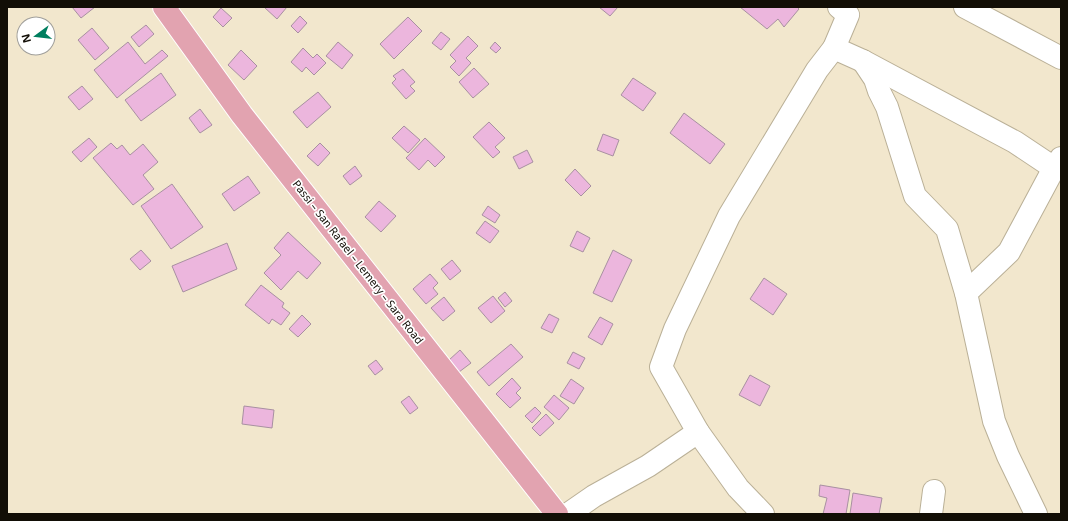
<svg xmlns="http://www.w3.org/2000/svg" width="1068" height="521" viewBox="0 0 1068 521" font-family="'Noto Sans',sans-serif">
<rect width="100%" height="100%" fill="#f2e7cd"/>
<g fill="#ecb6dd" stroke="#a890a1">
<polygon points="72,7 95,7 81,18"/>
<polygon points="264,7 287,7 277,19"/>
<polygon points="599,7 618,7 610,16"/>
<polygon points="740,7 797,7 799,9 784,27 778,19 767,29"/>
<polygon points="221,8 232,18 223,27 213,17"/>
<polygon points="300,16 307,23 298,33 291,26"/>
<polygon points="408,17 422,31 394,59 380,44"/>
<polygon points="146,25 154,34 139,47 131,37"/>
<polygon points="92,28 109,48 95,60 78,40"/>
<polygon points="441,32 450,39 441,50 432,43"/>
<polygon points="468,36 478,46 466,58 471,63 459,76 450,67 456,61 450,55"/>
<polygon points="128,42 145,64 162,50 168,56 117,98 94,70"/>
<polygon points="338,42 353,55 342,69 326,56"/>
<polygon points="495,42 501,48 496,53 490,48"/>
<polygon points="303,48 313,58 317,54 326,63 314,75 306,67 302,72 291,62"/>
<polygon points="241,50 257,66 244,80 228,65"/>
<polygon points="474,68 489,84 473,98 459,82"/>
<polygon points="403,69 415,82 410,86 415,91 406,99 392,83 396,79 393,76"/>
<polygon points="161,73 176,95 141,121 125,100"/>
<polygon points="633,78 656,93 643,111 621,95"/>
<polygon points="82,86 93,99 79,110 68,97"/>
<polygon points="318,92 331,107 307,128 293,112"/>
<polygon points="200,109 212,125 200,133 189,118"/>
<polygon points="684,113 725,144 710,164 670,133"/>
<polygon points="489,122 505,138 495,147 500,152 493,158 473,137"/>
<polygon points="404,126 420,140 408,153 392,138"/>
<polygon points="603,134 619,140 613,156 597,150"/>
<polygon points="89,138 97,147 81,162 72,152"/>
<polygon points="425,138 445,157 435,167 428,160 419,170 406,158"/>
<polygon points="111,143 117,149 122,145 130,155 143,144 158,162 143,175 154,189 133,205 93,158"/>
<polygon points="320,143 330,153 318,166 307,156"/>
<polygon points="527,150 533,162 519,169 513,157"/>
<polygon points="355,166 362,176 350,185 343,176"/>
<polygon points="575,169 591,186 581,196 565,180"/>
<polygon points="248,176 260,193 234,211 222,194"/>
<polygon points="172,184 203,227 171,249 141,206"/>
<polygon points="379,201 396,216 381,232 365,217"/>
<polygon points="488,206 500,215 495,223 482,215"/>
<polygon points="485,221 499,231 490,243 476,233"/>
<polygon points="577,231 590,238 583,252 570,246"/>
<polygon points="288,232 321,263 307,279 298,271 281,290 264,273 281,255 274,248"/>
<polygon points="227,243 237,269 183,292 172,266"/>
<polygon points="141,250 151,261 140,270 130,259"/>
<polygon points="613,250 632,260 612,302 593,293"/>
<polygon points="452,260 461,271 450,280 441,269"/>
<polygon points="430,274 438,283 433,288 438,294 426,304 413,289"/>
<polygon points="764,278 787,294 773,315 750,299"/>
<polygon points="261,285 284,303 282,307 290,313 281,325 272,319 269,324 245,305"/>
<polygon points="505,292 512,301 505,307 498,298"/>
<polygon points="493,296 505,311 491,323 478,308"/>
<polygon points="444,297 455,311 443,321 431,308"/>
<polygon points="549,314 559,319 552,333 541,328"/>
<polygon points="302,315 311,324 298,337 289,329"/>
<polygon points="600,317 613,324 602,345 588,337"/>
<polygon points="511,344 523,357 489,386 477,372"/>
<polygon points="460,350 471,363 459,372 449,360"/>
<polygon points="573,352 585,358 579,369 567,363"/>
<polygon points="376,360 383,369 375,375 368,366"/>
<polygon points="750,375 770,386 760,406 739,395"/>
<polygon points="512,378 521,388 516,393 521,398 510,408 496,394"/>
<polygon points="571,379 584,388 574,404 560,396"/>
<polygon points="554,395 569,408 559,420 544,407"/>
<polygon points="409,396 418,408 410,414 401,402"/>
<polygon points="244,406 274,410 272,428 242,424"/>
<polygon points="535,407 541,413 532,423 525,416"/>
<polygon points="546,414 554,423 540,436 532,428"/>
<polygon points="820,485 850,490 846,514 823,514 827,498 819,496"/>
<polygon points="853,493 882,498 879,514 850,514"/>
</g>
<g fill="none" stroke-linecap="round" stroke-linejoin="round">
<g stroke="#bab097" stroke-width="24">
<g id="street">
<polyline points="965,7 1061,58"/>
<polyline points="834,48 848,15 839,7"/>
<polyline points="863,61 875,79 879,91 887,107 915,196 947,229 966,293 994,421 1008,456 1036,514"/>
<polyline points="966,293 1009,252 1054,168"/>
<polyline points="698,432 738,488 763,514"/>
<polyline points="568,514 594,496 648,466 698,432 661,367 675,329 729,216 817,70 834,48 863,61 1015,142 1054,168 1061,158"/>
<polyline points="931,514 934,491"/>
</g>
</g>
<g stroke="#fff" stroke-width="24">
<polyline id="primary" points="164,7 242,115 557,514"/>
</g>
<use href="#street" stroke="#fff" stroke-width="22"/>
<use href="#primary" stroke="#e2a3b0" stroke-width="22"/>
</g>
<g text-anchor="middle" stroke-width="3.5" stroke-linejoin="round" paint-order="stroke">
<g font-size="11" fill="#120e06" stroke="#fff">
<text transform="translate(358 262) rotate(52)" y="4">Passi – San Rafael – Lemery – Sara Road</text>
</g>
</g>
<rect width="1068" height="521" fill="none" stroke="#120e06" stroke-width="16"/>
<g transform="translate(36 36) rotate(255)"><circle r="19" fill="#ffffff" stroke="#a09f9b"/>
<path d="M0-3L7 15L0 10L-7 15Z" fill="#007f5f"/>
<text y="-6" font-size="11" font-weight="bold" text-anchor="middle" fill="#120e06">N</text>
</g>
</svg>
